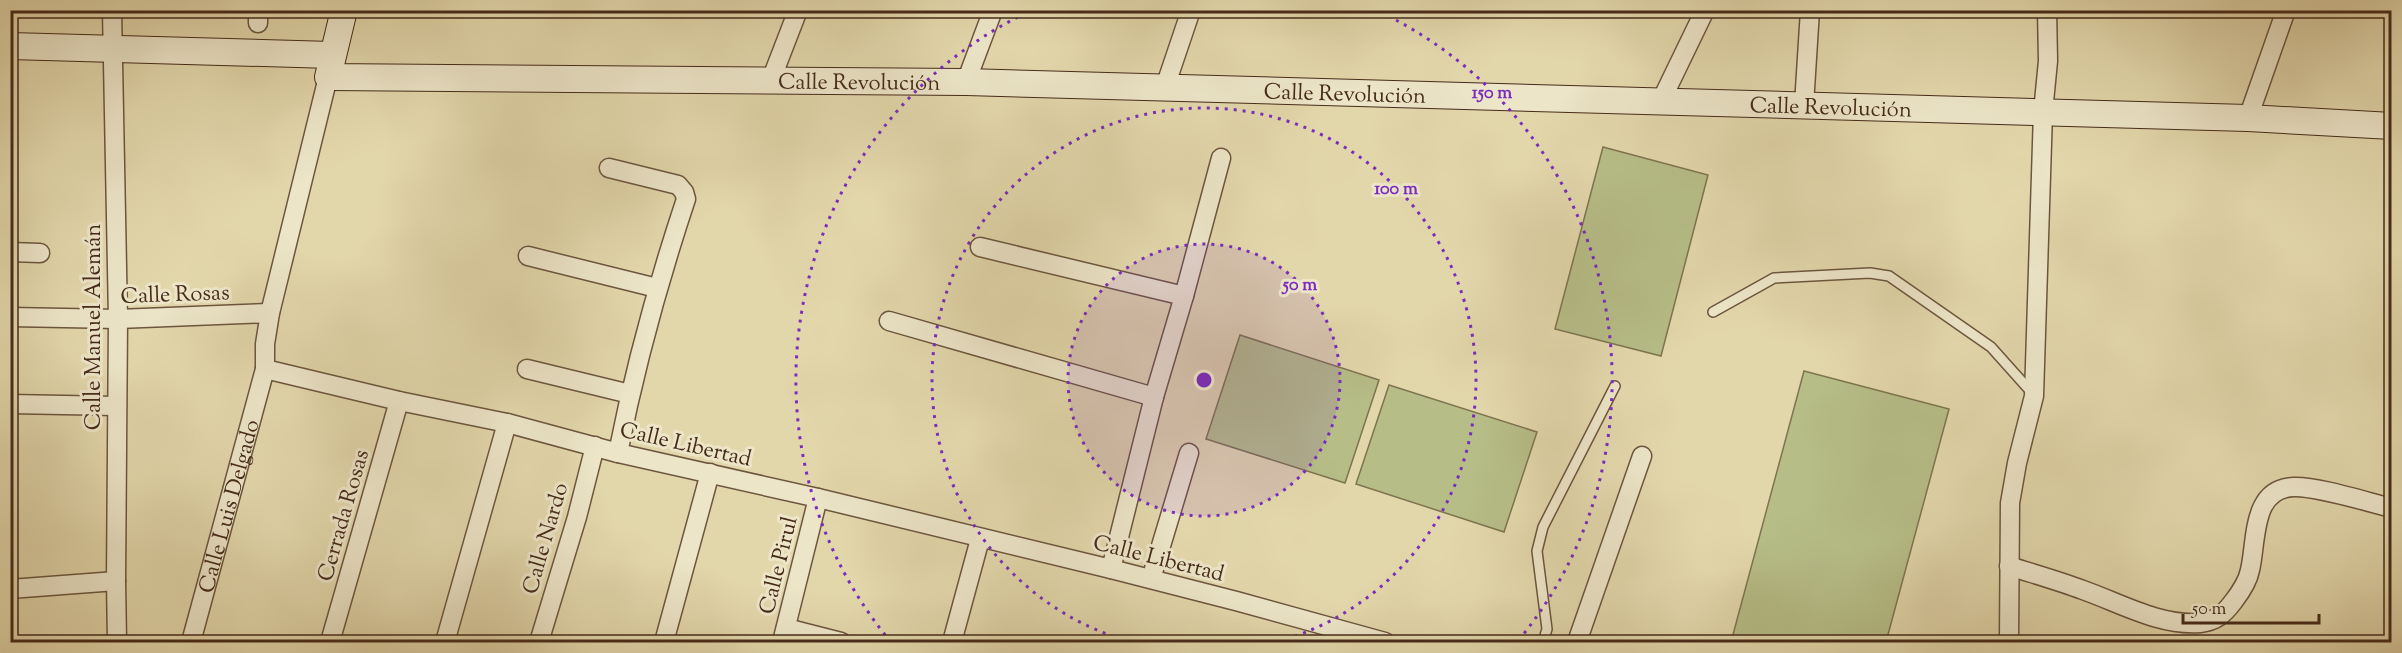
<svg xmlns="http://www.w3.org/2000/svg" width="2402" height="653" viewBox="0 0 2402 653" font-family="'Sorts Mill Goudy',serif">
<rect width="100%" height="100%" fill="#e2d7ab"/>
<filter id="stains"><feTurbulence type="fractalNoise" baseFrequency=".00333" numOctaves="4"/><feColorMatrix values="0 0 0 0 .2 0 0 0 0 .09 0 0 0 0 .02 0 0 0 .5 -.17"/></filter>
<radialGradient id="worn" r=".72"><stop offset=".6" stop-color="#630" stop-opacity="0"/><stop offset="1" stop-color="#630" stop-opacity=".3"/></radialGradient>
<g fill="#b6bd87" stroke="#7e7451" stroke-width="1.5">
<polygon points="1603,147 1708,175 1661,356 1555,329"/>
<polygon points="1240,335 1379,380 1345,483 1206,439"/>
<polygon points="1804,371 1949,409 1886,642 1731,642"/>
<polygon points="1389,385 1537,432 1504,532 1356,484"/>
</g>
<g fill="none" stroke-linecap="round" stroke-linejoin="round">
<g stroke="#6d563f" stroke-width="12">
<g id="lane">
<polyline points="1713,312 1774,278 1870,273 1889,276 1991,347 2033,394"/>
<polyline points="1543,642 1547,629 1537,551 1543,527 1615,386"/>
</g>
</g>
<g stroke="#6d563f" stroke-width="21">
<g id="street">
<polyline points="112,10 118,319 116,581 117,642"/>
<polyline points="258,10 258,23"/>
<polyline points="328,77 270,313 265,344 265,369 399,401 507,423 618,453 818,498 1111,569 1236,601 1385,642"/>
<polyline points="771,80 798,10"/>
<polyline points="966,82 993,10"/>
<polyline points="1165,87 1191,10"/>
<polyline points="1661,101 1705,10"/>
<polyline points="1804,105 1810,10"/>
<polyline points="2248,118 2286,10"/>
<path d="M609 168 678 185 684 192 686 199C658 283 635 367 618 453"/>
<polyline points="980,247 1184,296 1154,397 1111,569"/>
<polyline points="10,252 40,253"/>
<polyline points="528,256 657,288"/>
<polyline points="1184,296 1221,158"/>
<polyline points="10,317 118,319 270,313"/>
<polyline points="889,321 1154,397"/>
<polyline points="527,369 630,394"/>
<polyline points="10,404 116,406"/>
<path d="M2009 566C2034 574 2059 581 2083 590 2120 603 2159 626 2200 623 2216 621 2224 614 2233 602 2240 593 2248 581 2250 570 2257 541 2251 488 2294 487 2317 486 2367 502 2392 508"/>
<polyline points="1151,579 1189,453"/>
<polyline points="10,589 116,581"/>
<polyline points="786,628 841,642"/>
<path id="s1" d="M191 642 265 369"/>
<polyline points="330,642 399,401"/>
<polyline points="445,642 507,423"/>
<polyline points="539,642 577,517 595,446"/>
<polyline points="664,642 710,473"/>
<polyline points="782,642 818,498"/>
<polyline points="952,642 980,539"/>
<polyline points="1577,642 1642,456"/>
<polyline points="2009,642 2010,503 2017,463 2034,396 2043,112 2048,61 2047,10"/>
</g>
</g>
<g stroke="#462b1b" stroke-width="28">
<g id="secondary">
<path id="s2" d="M344 10 328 77 966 82 2248 118 2392 126"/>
<polyline points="10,46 332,55"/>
</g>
</g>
<use href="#lane" stroke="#ece5c8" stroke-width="9"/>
<use href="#street" stroke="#ece5c8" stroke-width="18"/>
<use href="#secondary" stroke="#ece5c8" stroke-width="26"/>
</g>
<circle cx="1204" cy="380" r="136" fill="#7b2cbf" fill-opacity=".12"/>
<g fill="none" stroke="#7b2cbf" stroke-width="3" stroke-dasharray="3 6">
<circle cx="1204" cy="380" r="136"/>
<path d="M1131 642A272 272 0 1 1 1277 642"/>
<path d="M891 642A408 408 0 0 1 1028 12M1380 12A408 408 0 0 1 1517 642"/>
</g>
<g text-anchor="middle" stroke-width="6" stroke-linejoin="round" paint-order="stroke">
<g font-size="22" fill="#462b1b" stroke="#ece5c8">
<text dy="8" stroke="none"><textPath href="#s2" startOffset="600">Calle Revolución</textPath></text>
<text dy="8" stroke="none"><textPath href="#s2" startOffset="1086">Calle Revolución</textPath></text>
<text dy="8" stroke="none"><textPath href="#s2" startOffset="1572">Calle Revolución</textPath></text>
<text transform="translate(175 293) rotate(-2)" y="8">Calle Rosas</text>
<text transform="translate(92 327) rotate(-90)" y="8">Calle Manuel Alemán</text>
<text transform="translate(686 443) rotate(13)" y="8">Calle Libertad</text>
<text dy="8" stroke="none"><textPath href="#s1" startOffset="141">Calle Luis Delgado</textPath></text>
<text transform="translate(342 515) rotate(-74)" y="8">Cerrada Rosas</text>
<text transform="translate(544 538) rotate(-74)" y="8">Calle Nardo</text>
<text transform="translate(1159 557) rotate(14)" y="8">Calle Libertad</text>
<text transform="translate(777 565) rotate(-76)" y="8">Calle Pirul</text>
</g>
</g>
<circle cx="1204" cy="380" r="9" fill="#7b2cbf" stroke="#ece5c8" stroke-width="3"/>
<g font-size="18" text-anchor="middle" font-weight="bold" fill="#7b2cbf" stroke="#ece5c8" stroke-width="6" stroke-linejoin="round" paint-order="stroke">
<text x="1492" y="98">150 m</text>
<text x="1396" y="194">100 m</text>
<text x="1300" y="290">50 m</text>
</g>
<rect width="2402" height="653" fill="none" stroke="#e2d7ab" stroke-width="36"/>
<rect x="12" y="12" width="2378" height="629" fill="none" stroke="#462b1b" stroke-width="3"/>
<rect x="18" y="18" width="2366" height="617" fill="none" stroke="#462b1b" stroke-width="1.5"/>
<path d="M2183 614v9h136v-9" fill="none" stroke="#462b1b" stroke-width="3"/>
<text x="2192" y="614" font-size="18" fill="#462b1b" stroke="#ece5c8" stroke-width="4.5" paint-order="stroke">50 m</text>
<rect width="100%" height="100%" filter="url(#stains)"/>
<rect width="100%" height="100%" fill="url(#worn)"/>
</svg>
